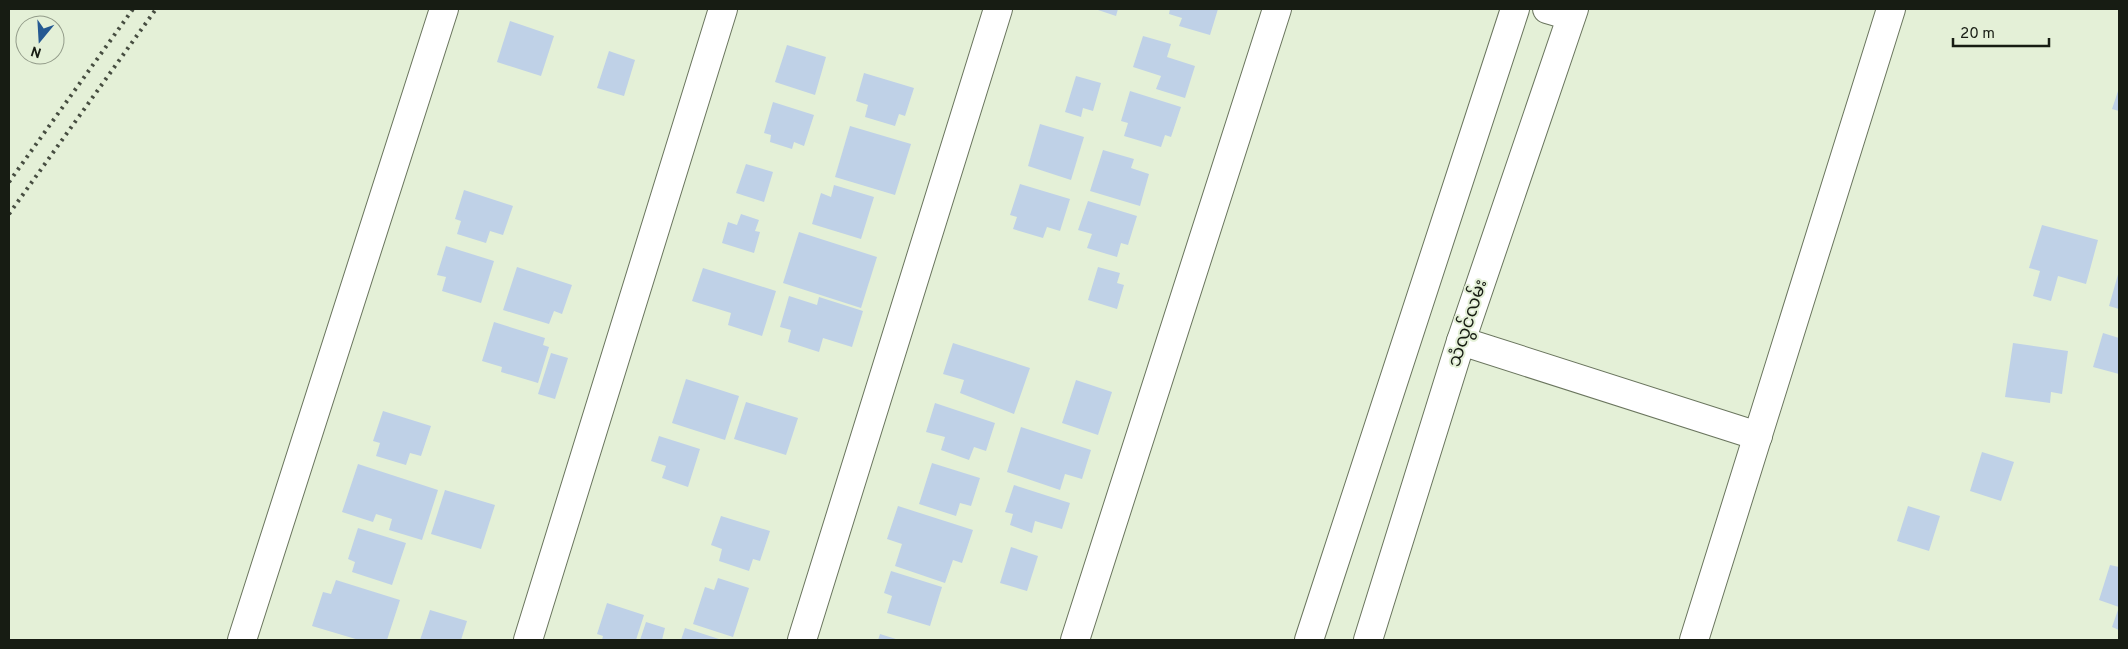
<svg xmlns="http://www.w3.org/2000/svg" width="2128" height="649" viewBox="0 0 2128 649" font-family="Overpass,'Noto Sans Myanmar',sans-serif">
<rect width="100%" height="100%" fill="#e4f0d7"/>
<g fill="#bfd1e7">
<polygon points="1095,9 1118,9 1116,16"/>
<polygon points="1170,9 1218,9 1210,35 1179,26 1182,18 1169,14"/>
<polygon points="510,21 554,36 541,76 497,62"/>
<polygon points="1143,36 1171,44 1167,57 1195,66 1185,98 1156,89 1161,76 1133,67"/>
<polygon points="787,45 826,57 815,95 775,82"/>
<polygon points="609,51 635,60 624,96 597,88"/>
<polygon points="864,73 914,88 905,116 899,114 895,126 865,117 868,105 856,101"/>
<polygon points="1076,76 1101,83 1093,111 1083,108 1081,117 1065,112"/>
<polygon points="2119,88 2119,111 2112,109"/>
<polygon points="1130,91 1181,107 1171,137 1165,135 1161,147 1124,136 1128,123 1121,121"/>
<polygon points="773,102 814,115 804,146 794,142 792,149 770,142 771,135 764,133"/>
<polygon points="1040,124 1084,137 1071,180 1028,166"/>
<polygon points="850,126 911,144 895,195 835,177"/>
<polygon points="1103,150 1134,159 1131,168 1149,174 1140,206 1090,191"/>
<polygon points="746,164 773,172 764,202 736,193"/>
<polygon points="1020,184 1070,199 1060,231 1047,227 1043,238 1013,229 1017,217 1010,215"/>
<polygon points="834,185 874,197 861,239 812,224 821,193 831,197"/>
<polygon points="464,190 513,206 503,235 490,231 486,243 457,234 461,221 455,219"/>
<polygon points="1088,201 1137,216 1128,245 1121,243 1117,257 1087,248 1092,234 1078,230"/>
<polygon points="741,214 759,220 755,231 760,232 754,253 722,243 728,222 737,225"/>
<polygon points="2042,225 2098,240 2086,284 2058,276 2051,301 2033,296 2040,271 2029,268"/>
<polygon points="799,232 877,257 861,308 783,283"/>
<polygon points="446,246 494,261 481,303 442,291 446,277 437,275"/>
<polygon points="517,267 572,285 562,314 554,311 549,324 503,310"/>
<polygon points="1098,267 1120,273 1117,283 1124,285 1117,309 1088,300"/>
<polygon points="703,268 776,291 762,336 728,325 731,313 692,301"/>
<polygon points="2119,271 2119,309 2109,306"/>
<polygon points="789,296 817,305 819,297 863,311 852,347 823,338 819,352 788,342 791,330 780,327"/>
<polygon points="494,322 545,338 543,345 549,347 538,383 501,372 502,367 482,361"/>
<polygon points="2103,333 2119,338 2119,374 2093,367"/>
<polygon points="953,343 1030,368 1014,414 960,393 964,380 943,374"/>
<polygon points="2013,343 2068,351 2062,394 2051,392 2050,403 2005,397"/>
<polygon points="551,353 568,358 555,399 538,394"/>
<polygon points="686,379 739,396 725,440 672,423"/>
<polygon points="1076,380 1112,392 1098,435 1062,423"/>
<polygon points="746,402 798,418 786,455 734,439"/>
<polygon points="935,403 995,423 986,451 974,447 969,460 941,450 945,437 926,432"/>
<polygon points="383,411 431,426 421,456 410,453 406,465 376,456 380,443 373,441"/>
<polygon points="1021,427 1091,450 1082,479 1065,474 1060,490 1007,472"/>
<polygon points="659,436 700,449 688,487 662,478 666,466 651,461"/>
<polygon points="1982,452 2014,462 2001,501 1970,491"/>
<polygon points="932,463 980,478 971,506 960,503 956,516 919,504"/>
<polygon points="358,464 438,490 422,540 389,530 392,519 376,514 373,522 342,512"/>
<polygon points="1014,485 1070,503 1062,529 1035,521 1032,533 1010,525 1013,514 1005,512"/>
<polygon points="445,490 495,505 481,549 431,534"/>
<polygon points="898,506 973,530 962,563 953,560 945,583 895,566 902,544 887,539"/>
<polygon points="1908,506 1940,516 1929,551 1897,541"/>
<polygon points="721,516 770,531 760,561 753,559 749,571 719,561 722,549 711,545"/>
<polygon points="358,528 406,543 392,585 352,572 355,562 348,559"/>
<polygon points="1011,547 1038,556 1027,591 1000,583"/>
<polygon points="2110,565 2119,567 2119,630 2112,627 2119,607 2099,600"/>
<polygon points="891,571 942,587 930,626 887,613 892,596 884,593"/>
<polygon points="718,578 749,588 733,637 693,624 705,587 714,590"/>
<polygon points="336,580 400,600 387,640 359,640 312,626 323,592 331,594"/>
<polygon points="607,603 644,615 636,640 602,640 603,636 597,634"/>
<polygon points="430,610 467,621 461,640 420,640"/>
<polygon points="646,622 665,628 662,640 640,640"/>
<polygon points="685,628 722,640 681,640"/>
<polygon points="880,634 899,640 878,640"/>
</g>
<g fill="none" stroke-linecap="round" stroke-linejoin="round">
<g stroke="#6a755e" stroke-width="30">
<g id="minor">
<polyline points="1547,9 1571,16"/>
<polyline points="1461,341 1758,436"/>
<polyline points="242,640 444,9"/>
<polyline points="528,640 723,9"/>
<polyline points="802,640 998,9"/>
<polyline points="1075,640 1277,9"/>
<polyline points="1694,640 1891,9"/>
</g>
</g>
<g stroke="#6a755e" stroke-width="30">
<g id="primary">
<polyline points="1309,640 1515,9"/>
<polyline points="1368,640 1461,341 1574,9"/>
</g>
</g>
<use href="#minor" stroke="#fff" stroke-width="28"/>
<use href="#primary" stroke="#fff" stroke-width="28"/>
<g stroke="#464d40" stroke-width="4" stroke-dasharray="2.5 5" stroke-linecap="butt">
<polyline points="9,182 133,9"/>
<polyline points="9,214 156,9"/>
</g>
</g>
<g text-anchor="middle" stroke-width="4" stroke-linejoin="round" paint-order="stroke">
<g font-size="18" fill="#171c13" stroke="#e4f0d7">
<text transform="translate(1467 323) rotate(-72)" y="6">သံလွင်လမ်း</text>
</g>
</g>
<rect width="2128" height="649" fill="none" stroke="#171c13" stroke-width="20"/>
<g transform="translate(40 40) rotate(198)"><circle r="24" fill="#e4f0d7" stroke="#929b89"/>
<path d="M0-4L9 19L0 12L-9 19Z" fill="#255992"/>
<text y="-8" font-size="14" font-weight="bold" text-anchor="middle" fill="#171c13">N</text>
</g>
<path d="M1953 38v8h96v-8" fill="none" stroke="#171c13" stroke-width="2.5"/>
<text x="1960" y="38" font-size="15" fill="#171c13" stroke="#e4f0d7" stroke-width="4" paint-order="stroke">20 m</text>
</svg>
